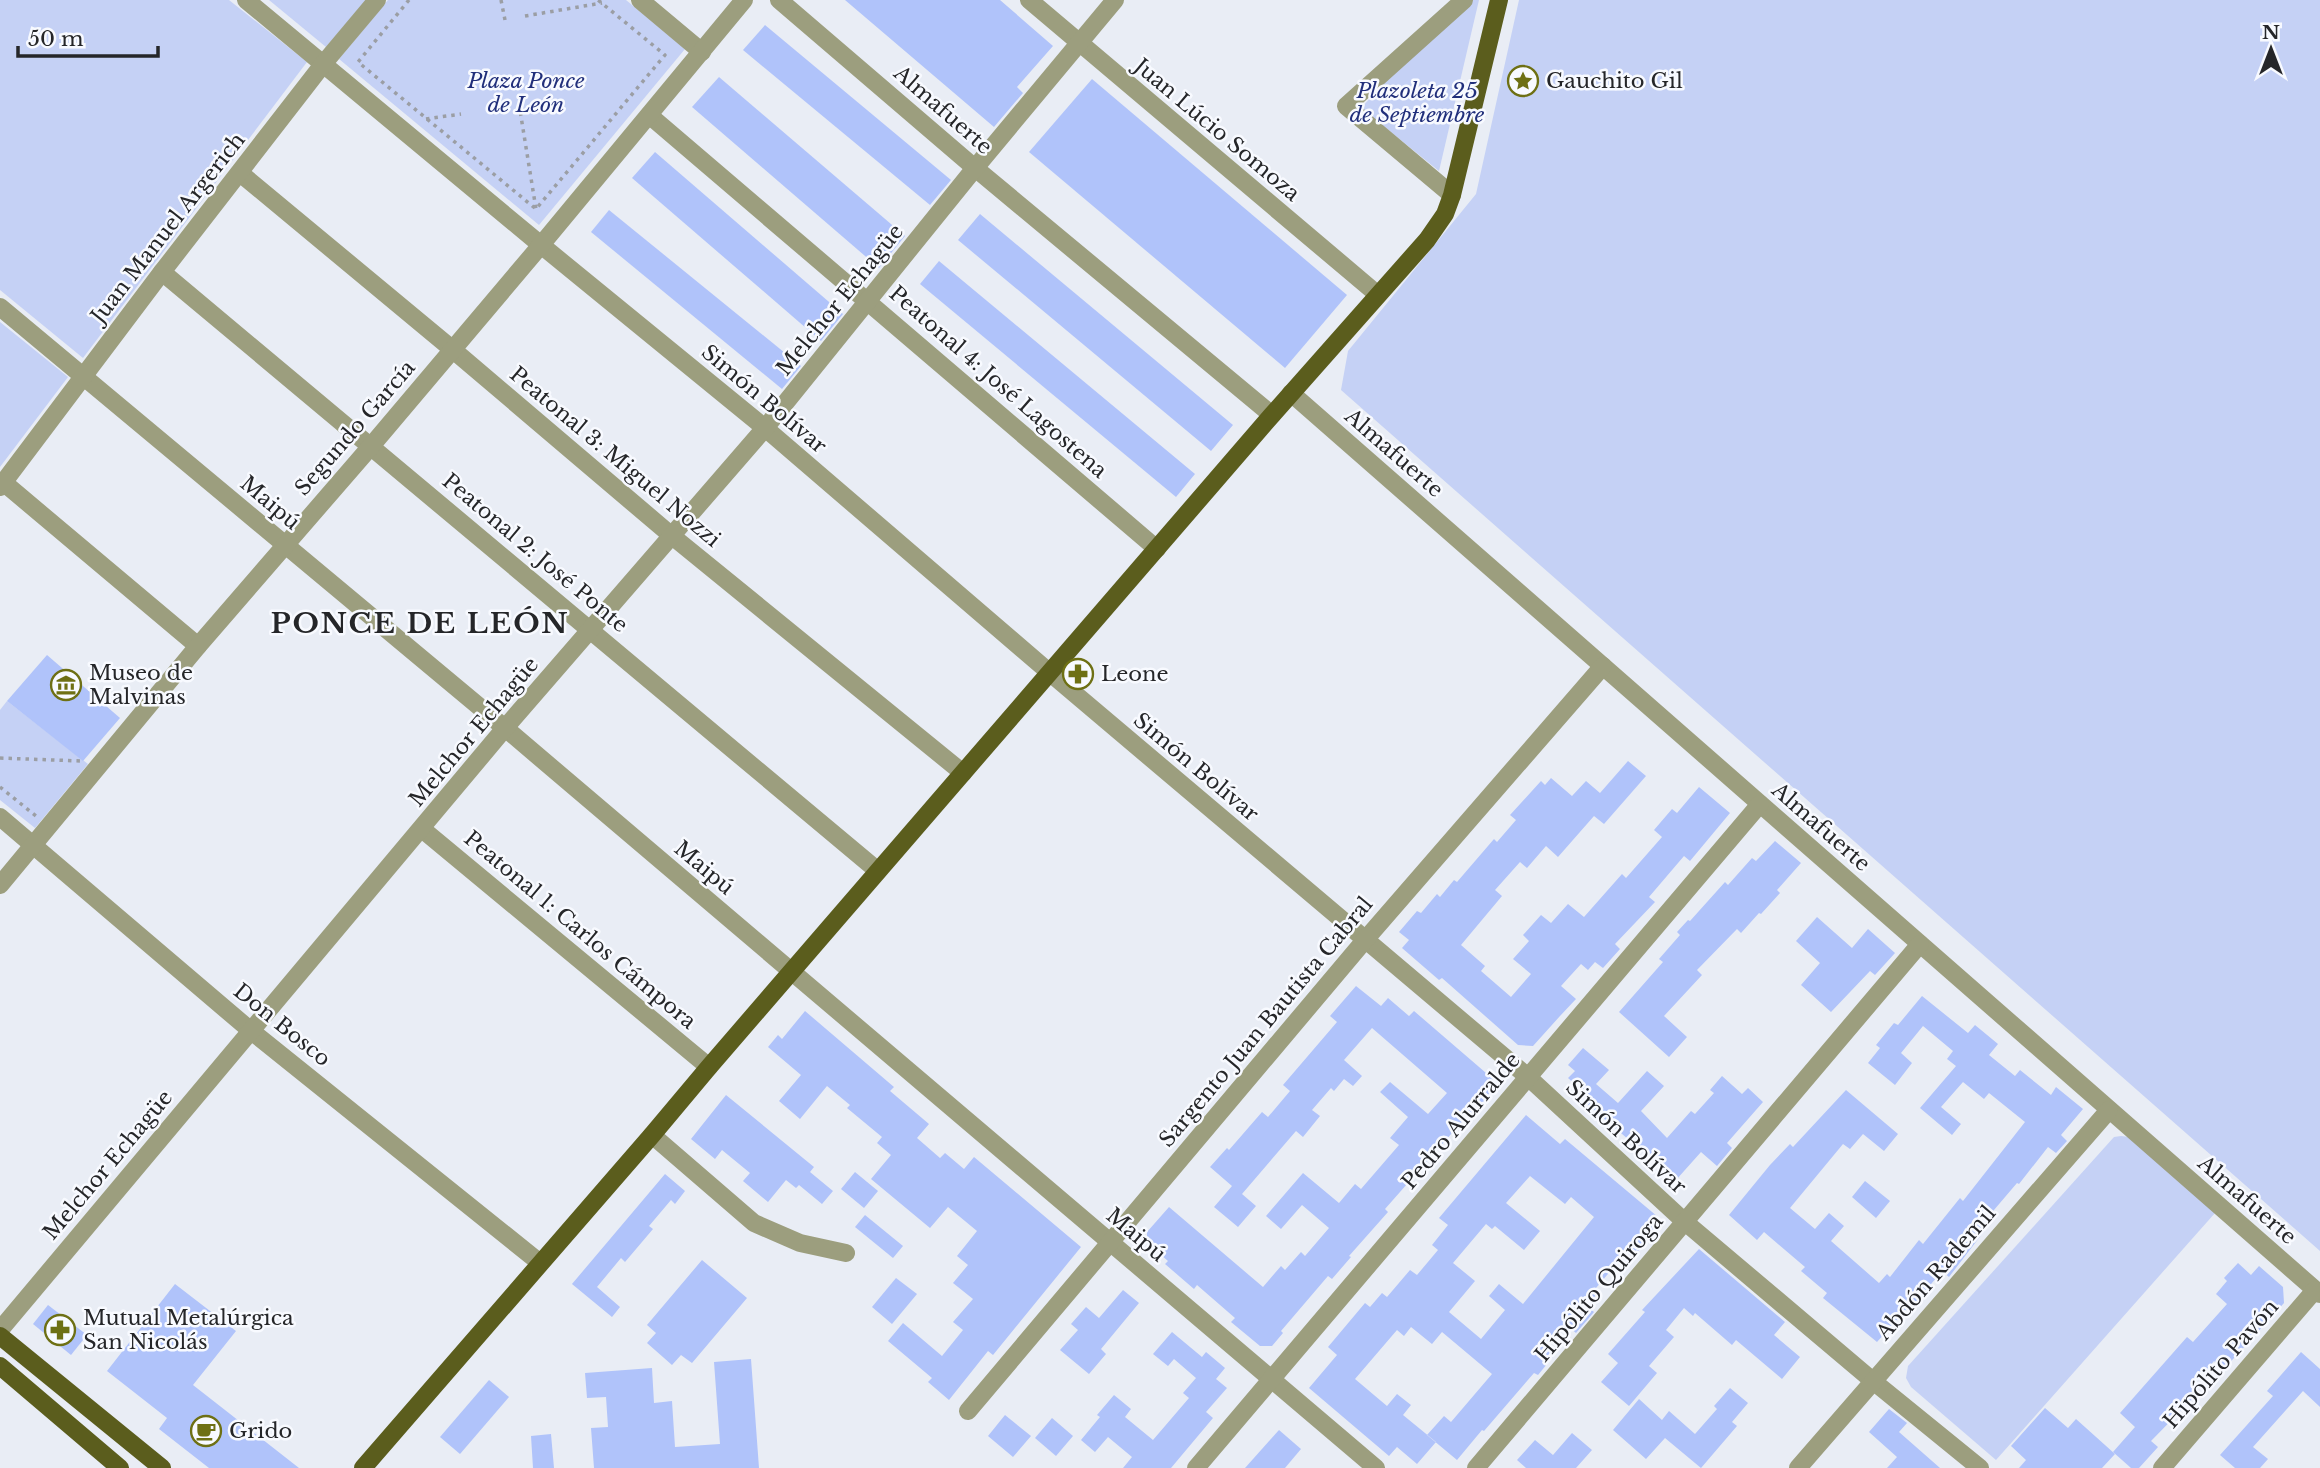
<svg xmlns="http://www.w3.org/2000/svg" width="2320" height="1468" viewBox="0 0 2320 1468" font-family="'Libre Baskerville',serif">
<rect width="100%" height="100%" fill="#e9edf5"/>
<g fill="#c5d1f5">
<polygon points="0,0 229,0 307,62 83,358 0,290"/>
<polygon points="269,0 366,0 326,47"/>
<polygon points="388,0 626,0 685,49 539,225 339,59"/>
<polygon points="1462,0 1479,0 1439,171 1361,108"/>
<polygon points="1519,0 2320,0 2320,1251 1341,390 1348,351 1476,194"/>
<polygon points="0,322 68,377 0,467"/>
<polygon points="7,701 88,764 35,828 0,800 0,710"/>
<polygon points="2121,1136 2129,1137 2215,1213 1996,1460 1911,1387 1906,1378 1908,1366 2114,1137"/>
</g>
<g fill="#b0c3fa" fill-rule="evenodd">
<polygon points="845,0 1000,0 1053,46 1017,87 1023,93 994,127"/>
<polygon points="765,25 951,180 930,205 743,50"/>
<polygon points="719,77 905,236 879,268 692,107"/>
<polygon points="1092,79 1347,295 1285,368 1029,152"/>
<polygon points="655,152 843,314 821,341 632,178"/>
<polygon points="609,210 801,366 782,389 591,232"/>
<polygon points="980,214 1233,425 1211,451 958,240"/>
<polygon points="939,261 1195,474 1176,497 920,284"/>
<polygon points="47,655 120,718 83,761 7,701"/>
<polygon points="1628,761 1646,776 1604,824 1594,816 1558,857 1546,846 1527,868 1520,862 1495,890 1502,896 1461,945 1485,966 1481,971 1511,997 1531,974 1513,959 1529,941 1523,935 1541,915 1551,923 1568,904 1584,917 1622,874 1626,878 1662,837 1654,830 1672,809 1677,813 1699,787 1730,813 1690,861 1684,856 1649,897 1655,902 1615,944 1620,949 1603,968 1595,962 1588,970 1581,964 1561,986 1576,999 1560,1016 1533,1046 1518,1045 1442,978 1439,980 1402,948 1409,940 1399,932 1417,911 1421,913 1437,894 1440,897 1454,880 1457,882 1494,839 1497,842 1516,820 1510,815 1541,781 1545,785 1551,778 1572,796 1586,781 1600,793"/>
<polygon points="1775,841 1801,863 1777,890 1780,893 1761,914 1759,913 1741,933 1737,929 1697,970 1702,975 1664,1016 1687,1037 1669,1057 1619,1012 1663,962 1659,959 1680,935 1677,932 1688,920 1690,921 1725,882 1728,885 1752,858 1756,861"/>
<polygon points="1817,917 1852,948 1868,929 1895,953 1875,975 1870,971 1831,1012 1801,985 1820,963 1796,941"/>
<polygon points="1356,986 1381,1006 1388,998 1409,1016 1414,1011 1500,1085 1470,1119 1467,1116 1385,1209 1388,1212 1349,1256 1351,1257 1332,1279 1328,1276 1281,1331 1283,1333 1272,1346 1260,1346 1231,1322 1235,1318 1197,1285 1194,1289 1165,1264 1168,1261 1147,1243 1147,1232 1169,1207 1263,1287 1281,1266 1285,1270 1301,1252 1305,1256 1329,1228 1302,1205 1281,1229 1266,1216 1303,1173 1339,1203 1355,1184 1361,1189 1399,1145 1390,1138 1408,1117 1380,1092 1390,1082 1428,1114 1447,1093 1372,1028 1344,1060 1362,1076 1353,1086 1344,1079 1334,1091 1331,1088 1312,1110 1320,1116 1303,1137 1296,1131 1242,1194 1256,1206 1238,1227 1214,1207 1232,1186 1210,1167 1227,1148 1229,1150 1262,1112 1268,1117 1290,1091 1283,1085 1337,1022 1330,1016"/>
<polygon points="1922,996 1968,1033 1975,1025 1998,1044 1989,1055 2015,1076 2020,1070 2051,1095 2056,1087 2083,1109 2061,1135 2067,1141 2056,1153 2048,1147 2019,1184 2017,1183 1988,1217 1992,1221 1949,1277 1942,1271 1910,1309 1908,1307 1877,1342 1823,1298 1827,1293 1801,1271 1805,1267 1764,1232 1757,1240 1729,1215 1770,1165 1790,1144 1793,1147 1846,1090 1898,1134 1884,1151 1863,1134 1850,1149 1843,1144 1790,1208 1815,1229 1829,1213 1844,1226 1831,1241 1879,1283 1887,1274 1890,1277 1919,1240 1923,1244 1960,1198 1963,1201 2025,1122 1989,1093 1984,1099 1963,1082 1941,1107 1961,1124 1952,1135 1920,1108 1956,1066 1947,1059 1953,1051 1923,1026 1901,1053 1912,1063 1895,1085 1868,1063 1880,1048 1876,1045 1894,1023 1898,1025"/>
<polygon points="805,1011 894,1087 890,1091 929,1124 917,1138 940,1158 945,1153 964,1169 974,1157 1081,1247 993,1355 988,1351 949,1400 928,1382 932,1378 888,1341 903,1323 942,1356 963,1330 953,1322 973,1299 953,1283 968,1265 957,1256 977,1231 948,1207 930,1228 871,1179 891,1155 877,1143 882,1137 847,1108 850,1105 827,1086 800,1119 779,1101 801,1075 768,1047 778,1035 782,1039"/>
<polygon points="1583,1048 1609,1070 1596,1084 1618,1103 1647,1071 1664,1086 1641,1111 1667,1138 1691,1111 1695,1114 1714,1093 1710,1090 1722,1076 1742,1094 1748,1088 1763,1102 1727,1143 1732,1148 1717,1166 1701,1152 1676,1180 1574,1093 1578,1087 1568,1078 1575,1071 1568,1065"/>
<polygon points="726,1095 814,1167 810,1172 833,1191 822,1204 799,1185 796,1188 786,1180 768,1202 743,1181 750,1173 722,1150 715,1159 691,1139"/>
<path d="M1526 1115 1560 1144 1565 1139 1664 1222 1625 1266 1619 1261 1596 1288 1599 1291 1587 1306 1594 1312 1576 1333 1567 1325 1548 1347 1556 1353 1538 1375 1534 1373 1484 1431 1482 1430 1457 1460 1427 1435 1444 1416 1451 1422 1492 1374 1442 1332 1432 1344 1411 1327 1404 1336 1397 1330 1355 1379 1387 1406 1397 1394 1411 1405 1403 1415 1436 1442 1417 1464 1397 1447 1389 1456 1309 1388 1337 1355 1328 1347 1365 1303 1370 1307 1382 1293 1387 1297 1410 1270 1417 1275 1438 1250 1432 1245 1448 1225 1439 1218ZM1530 1176 1565 1204 1571 1197 1594 1217 1523 1304 1499 1284 1489 1296 1505 1310 1481 1339 1449 1312 1475 1281 1453 1263 1486 1224 1492 1229 1495 1226 1524 1250 1540 1231 1506 1203Z"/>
<polygon points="855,1172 878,1191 864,1208 841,1189"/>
<polygon points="665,1174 685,1191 675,1204 671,1200 649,1226 653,1229 625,1262 621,1258 597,1287 620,1307 612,1317 572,1284"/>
<polygon points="1865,1181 1890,1201 1876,1218 1852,1197"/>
<polygon points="865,1215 903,1246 893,1258 855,1227"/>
<polygon points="1699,1249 1785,1322 1774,1335 1800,1357 1782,1379 1736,1340 1732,1345 1695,1313 1693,1316 1684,1308 1666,1330 1674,1337 1649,1366 1657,1373 1629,1406 1601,1382 1618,1363 1608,1354 1645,1312 1642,1310"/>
<polygon points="702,1260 747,1298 692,1363 681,1355 672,1365 647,1343 656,1333 647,1325"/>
<polygon points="2238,1263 2251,1275 2259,1266 2283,1287 2284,1303 2224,1369 2214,1361 2191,1387 2198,1393 2151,1441 2158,1447 2139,1468 2131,1468 2113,1452 2135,1427 2120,1413 2187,1337 2193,1342 2227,1304 2216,1294 2227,1281 2224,1278"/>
<polygon points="896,1278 917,1294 892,1324 872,1307"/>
<polygon points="175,1284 236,1331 193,1385 299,1468 209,1468 159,1429 167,1418 107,1371"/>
<polygon points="1123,1290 1139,1303 1101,1349 1106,1354 1089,1374 1060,1350 1078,1330 1071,1324 1086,1307 1099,1318"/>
<polygon points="48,1305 87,1335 71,1355 33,1324"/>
<polygon points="1172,1332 1202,1357 1206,1352 1225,1368 1216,1379 1227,1388 1206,1412 1213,1418 1171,1468 1123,1468 1132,1457 1108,1437 1095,1452 1081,1440 1100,1417 1097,1415 1114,1395 1131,1409 1125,1417 1153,1440 1189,1398 1183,1393 1196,1378 1174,1359 1168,1366 1153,1354"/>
<polygon points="2301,1352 2320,1369 2320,1407 2303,1391 2253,1447 2268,1459 2260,1468 2235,1468 2220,1455 2273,1396 2267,1391"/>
<polygon points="751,1359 759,1468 594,1468 591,1428 608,1427 606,1397 587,1398 585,1373 652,1368 654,1403 672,1401 675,1447 720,1444 714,1362"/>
<polygon points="489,1380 509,1397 460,1454 440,1437"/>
<polygon points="1730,1388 1748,1403 1732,1422 1737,1426 1701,1468 1665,1438 1646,1459 1613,1430 1639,1399 1662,1420 1669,1411 1695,1434 1717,1409 1714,1406"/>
<polygon points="2045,1408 2068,1428 2076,1419 2115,1454 2102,1468 2019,1468 2026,1460 2011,1446"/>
<polygon points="1889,1409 1907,1423 1899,1432 1940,1468 1887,1468 1897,1457 1869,1432"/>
<polygon points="1005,1415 1031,1436 1013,1457 988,1436"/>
<polygon points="1052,1418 1073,1436 1056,1456 1035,1438"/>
<polygon points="1279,1430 1301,1449 1285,1468 1245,1468"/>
<polygon points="1572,1433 1592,1450 1576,1468 1526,1468 1517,1460 1535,1440 1553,1455"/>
<polygon points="551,1434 554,1468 533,1468 531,1436"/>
</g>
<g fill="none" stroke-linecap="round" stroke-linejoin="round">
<g stroke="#9b9ea4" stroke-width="3.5" stroke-dasharray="3.5 5" stroke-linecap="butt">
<polyline points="409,0 358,62 536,209 665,55 598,0"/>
<polyline points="501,0 505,20"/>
<polyline points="525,16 602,3"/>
<polyline points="519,104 536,209"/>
<polyline points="426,119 461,114"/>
<polyline points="0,758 80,761"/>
<polyline points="0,787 36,816"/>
</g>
<g stroke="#9c9e7e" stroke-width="18">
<polyline points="246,0 541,245 765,428 1049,672 1528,1077 1685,1222 1873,1381 1980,1468"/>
<polyline points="640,0 702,52"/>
<polyline points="779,0 975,168 1272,415"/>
<polyline points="1029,0 1377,294"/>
<polyline points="649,115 1157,549"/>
<polyline points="240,173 452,349 672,536 963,773"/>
<polyline points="1452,195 1346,106 1464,0"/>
<polyline points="162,272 878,871"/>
<polyline points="0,307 505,728 1376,1468"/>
<polyline points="1291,393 2320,1294"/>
<polyline points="3,482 198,646"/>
<polyline points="0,487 162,272 324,63 377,0"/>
<polyline points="0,817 250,1030 539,1262"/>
<polyline points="422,829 709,1067"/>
<polyline points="0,885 198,646 372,445 541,245 744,0"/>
<polyline points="652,1135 754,1223 800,1243 846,1253"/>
<polyline points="0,1330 505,728 765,428 975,168 1115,0"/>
<polyline points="968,1411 1365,940 1603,666"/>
<polyline points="1196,1468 1760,804"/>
<polyline points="1476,1468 1920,944"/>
<polyline points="1798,1468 2109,1110"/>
<polyline points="2162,1468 2315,1290"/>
</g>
<g stroke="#5b5d1d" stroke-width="18">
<polyline points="0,1336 162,1468"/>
<polyline points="0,1366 120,1468"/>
<polyline points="363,1468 652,1135 709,1067 1272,415 1427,240 1445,214 1452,195 1499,0"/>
</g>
</g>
<defs>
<g id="sight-ring" transform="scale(1.575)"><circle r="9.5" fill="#f8faff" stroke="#6e7014" stroke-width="1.5"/><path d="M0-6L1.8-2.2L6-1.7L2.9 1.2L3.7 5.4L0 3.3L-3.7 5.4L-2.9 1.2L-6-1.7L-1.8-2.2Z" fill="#6e7014"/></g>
<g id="pharmacy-ring" transform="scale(1.575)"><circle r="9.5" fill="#f8faff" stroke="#6e7014" stroke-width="1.5"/><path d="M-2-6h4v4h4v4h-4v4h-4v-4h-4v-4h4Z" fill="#6e7014"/></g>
<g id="museum-ring" transform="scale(1.575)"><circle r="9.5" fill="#f8faff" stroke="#6e7014" stroke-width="1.5"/><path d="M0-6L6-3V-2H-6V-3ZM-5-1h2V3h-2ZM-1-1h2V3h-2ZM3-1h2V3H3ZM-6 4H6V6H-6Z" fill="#6e7014"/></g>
<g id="cafe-ring" transform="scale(1.575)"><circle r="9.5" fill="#f8faff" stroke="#6e7014" stroke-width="1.5"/><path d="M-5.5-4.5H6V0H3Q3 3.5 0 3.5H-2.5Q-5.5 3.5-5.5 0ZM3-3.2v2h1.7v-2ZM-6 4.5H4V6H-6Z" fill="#6e7014"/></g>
</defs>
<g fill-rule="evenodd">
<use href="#sight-ring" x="1523" y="81"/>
<use href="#pharmacy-ring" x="1078" y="674"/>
<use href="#museum-ring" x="66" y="685"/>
<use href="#pharmacy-ring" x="60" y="1330"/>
<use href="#cafe-ring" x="206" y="1431"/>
</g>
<g text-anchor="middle" stroke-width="5" stroke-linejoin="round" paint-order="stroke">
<g font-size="21" font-style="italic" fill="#212f7b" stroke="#f8faff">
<text x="526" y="88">Plaza Ponce<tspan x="526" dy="24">de León</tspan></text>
<text x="1417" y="98">Plazoleta 25<tspan x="1417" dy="24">de Septiembre</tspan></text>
</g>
<g font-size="21" fill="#252629" stroke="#f8faff" text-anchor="start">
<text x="1546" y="88">Gauchito Gil</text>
<text x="89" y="680">Museo de<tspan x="89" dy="24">Malvinas</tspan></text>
<text x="1101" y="681">Leone</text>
<text x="83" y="1325">Mutual Metalúrgica<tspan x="83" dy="24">San Nicolás</tspan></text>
<text x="229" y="1438">Grido</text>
</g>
<g font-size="21" fill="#252629" stroke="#f8faff">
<text transform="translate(943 110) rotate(41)" y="7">Almafuerte</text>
<text transform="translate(1217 130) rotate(40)" y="7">Juan Lúcio Somoza</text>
<text transform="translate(168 228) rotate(-52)" y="7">Juan Manuel Argerich</text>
<text transform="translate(840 300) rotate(-51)" y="7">Melchor Echagüe</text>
<text transform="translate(998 382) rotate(41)" y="7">Peatonal 4: José Lagostena</text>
<text transform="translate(764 399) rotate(40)" y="7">Simón Bolívar</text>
<text transform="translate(355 428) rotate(-49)" y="7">Segundo García</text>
<text transform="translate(1394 453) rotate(41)" y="7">Almafuerte</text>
<text transform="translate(615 457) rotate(40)" y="7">Peatonal 3: Miguel Nozzi</text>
<text transform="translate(270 503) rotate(40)" y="7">Maipú</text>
<text transform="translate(535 553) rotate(40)" y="7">Peatonal 2: José Ponte</text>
<text transform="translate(474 732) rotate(-50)" y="7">Melchor Echagüe</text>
<text transform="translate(1196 767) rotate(40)" y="7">Simón Bolívar</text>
<text transform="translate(1821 827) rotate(41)" y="7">Almafuerte</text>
<text transform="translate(704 868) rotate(40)" y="7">Maipú</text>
<text transform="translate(580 930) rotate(40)" y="7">Peatonal 1: Carlos Cámpora</text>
<text transform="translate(1266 1022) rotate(-50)" y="7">Sargento Juan Bautista Cabral</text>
<text transform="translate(282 1025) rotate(39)" y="7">Don Bosco</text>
<text transform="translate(1461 1121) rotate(-50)" y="7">Pedro Alurralde</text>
<text transform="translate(1626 1137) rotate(43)" y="7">Simón Bolívar</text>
<text transform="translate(108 1165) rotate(-50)" y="7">Melchor Echagüe</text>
<text transform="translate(2247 1200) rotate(41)" y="7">Almafuerte</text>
<text transform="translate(1136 1235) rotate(40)" y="7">Maipú</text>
<text transform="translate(1936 1273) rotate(-49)" y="7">Abdón Rademil</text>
<text transform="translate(1599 1288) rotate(-50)" y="7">Hipólito Quiroga</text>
<text transform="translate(2221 1364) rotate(-49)" y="7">Hipólito Pavón</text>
</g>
<g font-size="28" font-weight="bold" letter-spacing="2" fill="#252629" stroke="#f8faff">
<text x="420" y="633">PONCE DE LEÓN</text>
</g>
</g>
<g transform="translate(2271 49)" stroke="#f8faff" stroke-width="5" paint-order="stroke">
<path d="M0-5L12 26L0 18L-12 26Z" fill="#252629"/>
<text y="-10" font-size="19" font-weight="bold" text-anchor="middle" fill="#252629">N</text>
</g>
<path d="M18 46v10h140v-10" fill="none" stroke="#252629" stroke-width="3.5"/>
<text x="28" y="46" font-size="21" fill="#252629" stroke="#f8faff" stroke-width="5" paint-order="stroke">50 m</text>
</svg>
